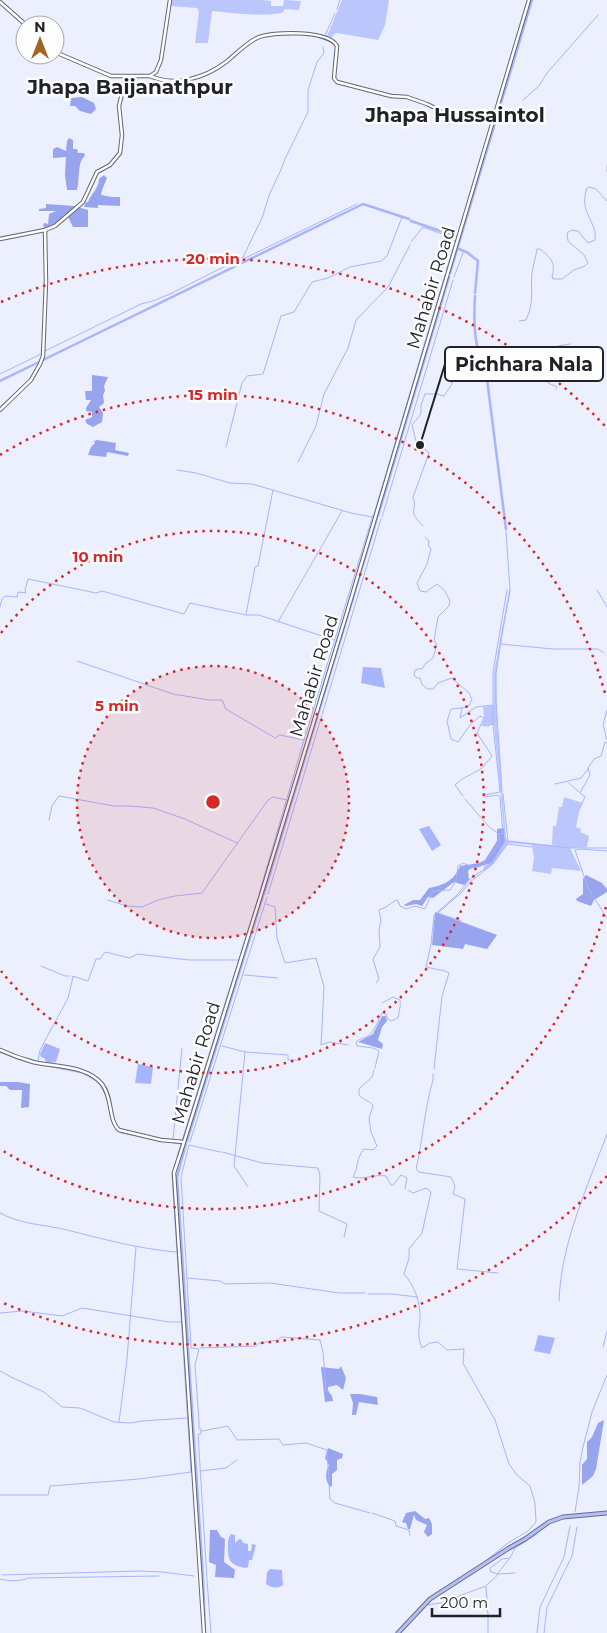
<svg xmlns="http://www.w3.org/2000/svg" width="607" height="1633" viewBox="0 0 607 1633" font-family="Montserrat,sans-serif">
<rect width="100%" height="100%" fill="#eceffe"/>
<g fill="#bbc6fd">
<path d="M172 0H263L271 1V6H283L284 0 301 1 299 10 285 9 282 13C259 17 235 13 212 11L208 43H195L199 12 197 8 171 6Z"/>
<polygon points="342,0 389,0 385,25 378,40 337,33 334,34 332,38 327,36"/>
<polygon points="509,590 510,591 496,674 497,724 506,838 508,841 552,845 553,826 556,826 559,807 562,807 564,797 583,803 579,812 576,827 581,829 580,832 589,836 587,847 570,848 581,871 552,868 551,874 532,871 534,858 532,845 509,843 493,864 484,871 484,866 492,863 505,841 494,725 482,725 484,718 483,707 494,705 494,673"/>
</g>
<g fill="#98a5ee">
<polygon points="82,97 94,103 96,109 91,114 80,111 75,106 70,106 71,98"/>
<path d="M69 138 73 140V149H77L78 153H84L85 156C77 161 80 180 77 190H67L65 175 66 157 53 158V149L57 147 66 151 67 141Z"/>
<path d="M104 175 107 178 102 190 101 195 112 197H120V206L98 205V208L84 207 86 202H88C91 194 99 188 99 179Z"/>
<polygon points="46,204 75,206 88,210 88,227 73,227 67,215 58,223 46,229 43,226 44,223 48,224 49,214 56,211 39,211 39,209 46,208"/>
<polygon points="92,375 108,377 104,386 105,391 103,395 104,403 99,407 103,413 102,422 93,427 87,424 85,420 92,417 92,412 86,411 86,408 91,400 86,400 85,391 92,391"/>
<polygon points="97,440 116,443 115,450 129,453 128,456 107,452 106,457 88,455 91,447 95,443 94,441"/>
<path d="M504 828 505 841 492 863 470 869 468 871 469 880 464 885 454 882 433 898 428 897 422 906 416 904 406 906 404 905 413 900H420L429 888C444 885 454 881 460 866L479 863 485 860 497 841V829Z"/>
<polygon points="586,875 602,883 607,889 607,892 594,900 591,906 577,901 576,899 583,894 583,879"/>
<polygon points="435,912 497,935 487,949 465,944 463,949 432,945"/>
<polygon points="382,1016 386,1016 387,1021 382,1027 378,1040 383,1044 382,1049 358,1042 373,1034"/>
<polygon points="0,1082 18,1082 30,1084 29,1107 21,1108 22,1090 10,1090 6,1086 0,1086"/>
<polygon points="341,1366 346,1378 343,1390 337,1385 328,1387 328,1391 332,1396 333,1401 325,1402 321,1367 339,1369"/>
<polygon points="350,1394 360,1394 377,1397 378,1405 359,1402 356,1415 352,1415 353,1403"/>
<polygon points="604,1420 596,1469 593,1476 582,1485 582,1465 587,1459 587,1442 592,1437 598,1423"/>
<path d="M328 1448 343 1454 342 1458 337 1460V1470L332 1474V1486L330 1487C325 1480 325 1473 329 1465L325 1458Z"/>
<polygon points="415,1511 425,1519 429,1518 432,1524 432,1534 428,1537 424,1532 427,1525 416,1520 414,1515 410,1529 408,1529 406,1523 402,1522 406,1513"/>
<polygon points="210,1530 217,1530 221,1537 225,1539 224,1562 235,1570 234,1578 215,1577 216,1565 209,1562"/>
</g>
<g fill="#a7b5ff">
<polygon points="363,667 381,668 385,688 361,683"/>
<polygon points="429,826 441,845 432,851 419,829"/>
<polygon points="45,1043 60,1049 56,1062 47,1063 44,1058 41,1057 40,1054"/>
<polygon points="138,1064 153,1067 151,1084 135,1083"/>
<polygon points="538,1335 555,1338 550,1354 534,1351"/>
<path d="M231 1534 235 1535V1543L239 1539 242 1540 243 1543 248 1544V1551H251L252 1544 256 1545 252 1560H249L248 1567 246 1568C230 1565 228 1561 228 1546 228 1541 228 1538 231 1534Z"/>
<path d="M270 1569 282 1570 283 1585C277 1589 271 1588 266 1584L267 1572Z"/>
</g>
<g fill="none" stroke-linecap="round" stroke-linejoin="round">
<g stroke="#a7b5ff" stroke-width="1">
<polyline points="337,9 340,0"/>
<polyline points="324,38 335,13"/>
<polyline points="523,100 539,86 547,73 598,15"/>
<polyline points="607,165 607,172"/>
<polyline points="0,237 32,231"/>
<polyline points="411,242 423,227 450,237 451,235"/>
<polyline points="243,259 357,204"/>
<polyline points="446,271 455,243 455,241 450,237"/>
<polyline points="454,277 463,253"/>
<path d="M519 321 526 320C535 301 530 291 532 273 533 265 536 257 537 249H540C551 258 556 263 552 276L553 279H562L574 270 585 266 588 263 584 255 568 241 567 233 572 230 578 231 588 243 595 240C598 222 578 213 587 188L590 187 596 189 607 201"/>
<polyline points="45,351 141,304 153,301 170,294 243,257 262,218 270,193 280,172 285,159 308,112 308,90 317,62 324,53 323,47"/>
<polyline points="479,351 489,356 495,356"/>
<polyline points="0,374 41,354"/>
<polyline points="556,389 557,387 548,383 547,375 558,346 570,344"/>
<polyline points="226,447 242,383 247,376 263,374 281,316 294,312 312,282 328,278 350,267 381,261 387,256 402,217"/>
<polyline points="298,462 316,426 324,394 348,348 356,320 388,287 410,245"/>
<polyline points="177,470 196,473 230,483 252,484 351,513 372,517"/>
<polyline points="374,514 445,275"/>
<polyline points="382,517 453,280"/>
<path d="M423 526C406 509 418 512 413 497L429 453 416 441 412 425 421 414V405L425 394H437L444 396 452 384 451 371 453 364 468 355"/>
<polyline points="506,531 510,591 500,644 553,649 598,649 604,653"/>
<polyline points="425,537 429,541 428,545 431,549 427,564 417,583 420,591 426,592 437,584 445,591 450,601 449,606 438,617 434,641 437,644 433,658 425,664 423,668 415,670 414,675 417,678 420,678 422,684 427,689 433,689 438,683 452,678 469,693 472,699 469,706 462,708 451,709 447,721 451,739 458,742 470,725 480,716 484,718 477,733 492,756 481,769 462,779 455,785 463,796"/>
<polyline points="597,590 607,607"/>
<polyline points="0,607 2,599 5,596 17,597 18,592 26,593 25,590 28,579 96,593 102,591 184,614 190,603 246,615 259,615 334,640"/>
<polyline points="246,614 255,567 258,566 273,490"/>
<polyline points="278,622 342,511"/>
<polyline points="500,646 496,674 496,700 502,791"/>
<polyline points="77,661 173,694 209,700 222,700 226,709 275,738 280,735 304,740"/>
<polyline points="462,708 460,718 476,707 492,705"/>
<polyline points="607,710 603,725 607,740"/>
<polyline points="482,725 488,726 492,724"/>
<polyline points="569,783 579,792"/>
<polyline points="555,784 581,778 588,769"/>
<polyline points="503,794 508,841 570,848 607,848"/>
<polyline points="484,795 500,792 493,724 493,672 507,590"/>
<polyline points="484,797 498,795 500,797 503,833 499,834"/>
<polyline points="582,803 585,797 580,793 590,775 588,768 594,759 601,756 605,742 607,743"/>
<polyline points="49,820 52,806 59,796 114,806 130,806 153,808 185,819 237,843"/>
<polyline points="607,851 581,849 575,850 588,888 607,918"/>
<polyline points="259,894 304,740 373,515"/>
<polyline points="268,894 381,519"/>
<polyline points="108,900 127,906 142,907 158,900 175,896 202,893 268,800 273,797 287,800"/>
<polyline points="266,904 275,907 277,938 285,963 316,958 324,987 321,1045 329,1042 348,1045"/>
<polyline points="461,921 438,913 460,894 470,882 493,864 507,844 532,847"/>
<polyline points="41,966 65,976 69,976"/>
<polyline points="244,975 278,978"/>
<polyline points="72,976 88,981 96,959 100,959 105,952 130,958 137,954 189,960 238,960"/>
<polyline points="376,983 379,979 373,959 380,947 379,929 381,921 379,910 386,907 396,900 398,901 400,906 406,909 415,906 425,909 433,891 450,890 456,881 458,866 463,863 474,868 481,866 500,844 499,834 489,827 465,799"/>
<polyline points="222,1046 245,1052 288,1055 288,1060 300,1060"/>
<polyline points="0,1048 19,1056 34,1060"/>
<polyline points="0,1052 28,1062"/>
<polyline points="245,1052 234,1166 248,1187"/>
<polyline points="38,1061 40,1050 68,998 73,977"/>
<polyline points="42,1065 82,1073"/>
<path d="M375 1068 379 1051 373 1048 357 1046 356 1042C360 1038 363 1039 368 1036 375 1031 378 1020 382 1013L386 1014 388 1019 391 1021 398 1018C399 1012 401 1006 400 1000L393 997 382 1003"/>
<polyline points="434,1069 442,996 449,973 445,971 426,967 431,944 434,915 457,895 469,880 492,863 505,841"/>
<path d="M374 1070 372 1077 359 1089V1095C363 1100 371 1101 373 1106L369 1118 371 1132 377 1146 373 1150 364 1149C356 1158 358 1169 353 1177 364 1180 374 1174 386 1176L391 1185H393L401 1175 407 1178 405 1189"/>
<polyline points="84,1074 99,1083 106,1096"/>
<path d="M433 1074V1080C424 1110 423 1140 416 1169L419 1172 451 1177 455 1186 453 1194 465 1199 457 1269 498 1273"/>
<polyline points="115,1126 117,1130 121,1133 181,1144"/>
<polyline points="173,1140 182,1048"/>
<polyline points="182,1141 258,898"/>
<polyline points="190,1142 267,897"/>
<polyline points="222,1152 262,1163 318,1168 320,1176 319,1211 347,1224 344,1237"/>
<path d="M408 1190 413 1193 426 1188 431 1192 422 1233 409 1249V1258L404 1274C415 1286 421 1304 420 1320 419 1332 417 1335 422 1348L430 1343 438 1342 447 1350 464 1349 463 1363 495 1420 509 1464 517 1475 530 1486 535 1503 536 1522 528 1531 508 1543 482 1564"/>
<path d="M0 1213C22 1225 43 1224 67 1230 103 1239 139 1249 176 1252"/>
<polyline points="187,1278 220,1281 225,1284 270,1283 339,1293 365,1293"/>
<polyline points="368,1294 392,1294 417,1297"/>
<path d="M559 1301C561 1243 587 1188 607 1134"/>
<polyline points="0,1313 23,1311 62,1316 82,1308 169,1322 181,1322"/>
<polyline points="603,1347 607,1331"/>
<polyline points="200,1348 256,1346 260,1343 278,1340 282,1337 320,1340 323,1352 326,1391 329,1391"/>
<polyline points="0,1371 13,1378 44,1392 62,1407 80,1408 114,1422 131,1423 142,1421 187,1418"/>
<polyline points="119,1422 127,1359 136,1247"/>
<polyline points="202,1431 228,1426 237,1440 279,1439 283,1445 306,1443 327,1450 330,1499 335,1503 370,1513"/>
<polyline points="200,1471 226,1468 237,1460"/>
<polyline points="0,1495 48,1495 50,1486 139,1479 191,1472 172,1174 181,1144"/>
<polyline points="575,1512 579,1487 580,1462 583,1447 592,1412 607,1375"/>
<polyline points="372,1513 395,1521 396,1526 409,1530 410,1535"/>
<polyline points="498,1573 509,1559"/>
<polyline points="498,1574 515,1573"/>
<polyline points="2,1575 139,1571 162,1572 194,1576"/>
<path d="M0 1579C8 1581 20 1582 28 1578L159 1576"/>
<polyline points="207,1579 198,1434 201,1434 201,1429 199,1429 199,1422 195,1365 199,1349 191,1348 181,1177 189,1145 220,1152"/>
<polyline points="207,1580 211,1633"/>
<polyline points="486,1587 487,1599 484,1607 488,1612 488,1633"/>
<path d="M427 1605 440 1603 486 1586C490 1581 495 1579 498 1574L491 1572 490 1568 502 1559 510 1558 515 1548 537 1534"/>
<polyline points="537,1633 540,1607 564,1557 570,1526"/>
<polyline points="544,1633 547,1607 572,1556 577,1527"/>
</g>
<g stroke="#a7b5ff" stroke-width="2.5">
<polyline points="411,221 458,237"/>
<polyline points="457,248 468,253 478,261 475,293"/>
<polyline points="450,273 532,0"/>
<path d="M475 296C473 327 475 350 487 379L506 529"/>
<polyline points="43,360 363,204 409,219"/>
<polyline points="0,381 39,362"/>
<polyline points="378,516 449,277"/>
<polyline points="264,894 377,518"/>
<polyline points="187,1141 263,896"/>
<polyline points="186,1144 177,1177 188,1344"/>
<polyline points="188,1348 203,1577"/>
<polyline points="203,1578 205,1633"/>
</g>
<g stroke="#636572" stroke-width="4.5">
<g id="tertiary">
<polyline points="0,2 26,25"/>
<path d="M55 52 111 76H150C175 87 205 78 226 62 236 54 245 44 257 38 272 31 329 30 337 46L334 78 337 82 391 96 407 97 427 104 439 110 449 122"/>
<polyline points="150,76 156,72 161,60 170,0"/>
<polyline points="0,239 45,230 55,226 83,202 97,172 110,165 120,153 122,135 119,106 126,77"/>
<polyline points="0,410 31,380 40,364 43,356 46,282 45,230"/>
<path d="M0 1050C11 1055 22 1059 33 1062 55 1067 86 1065 102 1084 113 1098 108 1120 119 1130L161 1140 184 1142 261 895 348 609 529 0"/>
<polyline points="184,1142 174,1173 204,1633"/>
</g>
</g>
<g stroke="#636c9f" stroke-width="5">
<polyline id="primary" points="398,1633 430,1599 509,1548 525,1539 549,1522 563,1517 607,1513"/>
</g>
<use href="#tertiary" stroke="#fff" stroke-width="2.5"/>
<use href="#primary" stroke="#b7bfec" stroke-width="3"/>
</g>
<circle cx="213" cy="802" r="136" fill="#d62828" fill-opacity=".12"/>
<g fill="none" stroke="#d62828" stroke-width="2.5" stroke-dasharray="2.5 5">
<circle cx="213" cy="802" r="136"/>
<path d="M1 633A271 271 0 1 1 1 971"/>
<path d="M606 907A407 407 0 0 1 0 1149M0 455A407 407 0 0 1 606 697"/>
<path d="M607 1176A543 543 0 0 1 1 1302M1 302A543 543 0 0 1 607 428"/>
</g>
<g text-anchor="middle" stroke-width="5" stroke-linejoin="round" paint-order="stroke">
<g font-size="18" fill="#202227" stroke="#fdfdfd">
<text transform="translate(431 288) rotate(-73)" y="6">Mahabir Road</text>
<text transform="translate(314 676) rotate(-73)" y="6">Mahabir Road</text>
<text transform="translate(196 1063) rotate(-73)" y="6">Mahabir Road</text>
</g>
<g font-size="20" font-weight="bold" fill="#202227" stroke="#fdfdfd">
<text x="130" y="94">Jhapa Baijanathpur</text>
<text x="455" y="122">Jhapa Hussaintol</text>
</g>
</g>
<circle cx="213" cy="802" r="8" fill="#d62828" stroke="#fdfdfd" stroke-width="2.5"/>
<g font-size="15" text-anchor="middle" font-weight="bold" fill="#d62828" stroke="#fdfdfd" stroke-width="5" stroke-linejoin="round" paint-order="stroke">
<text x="213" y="264">20 min</text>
<text x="213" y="400">15 min</text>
<text x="98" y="562">10 min</text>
<text x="117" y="711">5 min</text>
</g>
<path fill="none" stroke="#202227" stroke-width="2" d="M420 445L445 364"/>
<circle fill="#202227" stroke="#fdfdfd" stroke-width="2" cx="420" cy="445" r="5"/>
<rect fill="#fdfdfd" stroke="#202227" stroke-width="2" x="445" y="347" width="158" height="34" rx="5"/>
<g font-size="19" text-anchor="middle" font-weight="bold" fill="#202227">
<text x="524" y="371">Pichhara Nala</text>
</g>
<g transform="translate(40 40)"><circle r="24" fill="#fdfdfd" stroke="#a5a5a7"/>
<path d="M0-4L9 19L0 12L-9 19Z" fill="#9f6623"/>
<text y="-8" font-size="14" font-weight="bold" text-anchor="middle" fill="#202227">N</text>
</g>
<path d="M432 1608v8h68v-8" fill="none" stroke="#202227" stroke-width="2.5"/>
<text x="440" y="1608" font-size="15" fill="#202227" stroke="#fdfdfd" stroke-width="4" paint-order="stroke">200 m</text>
</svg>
